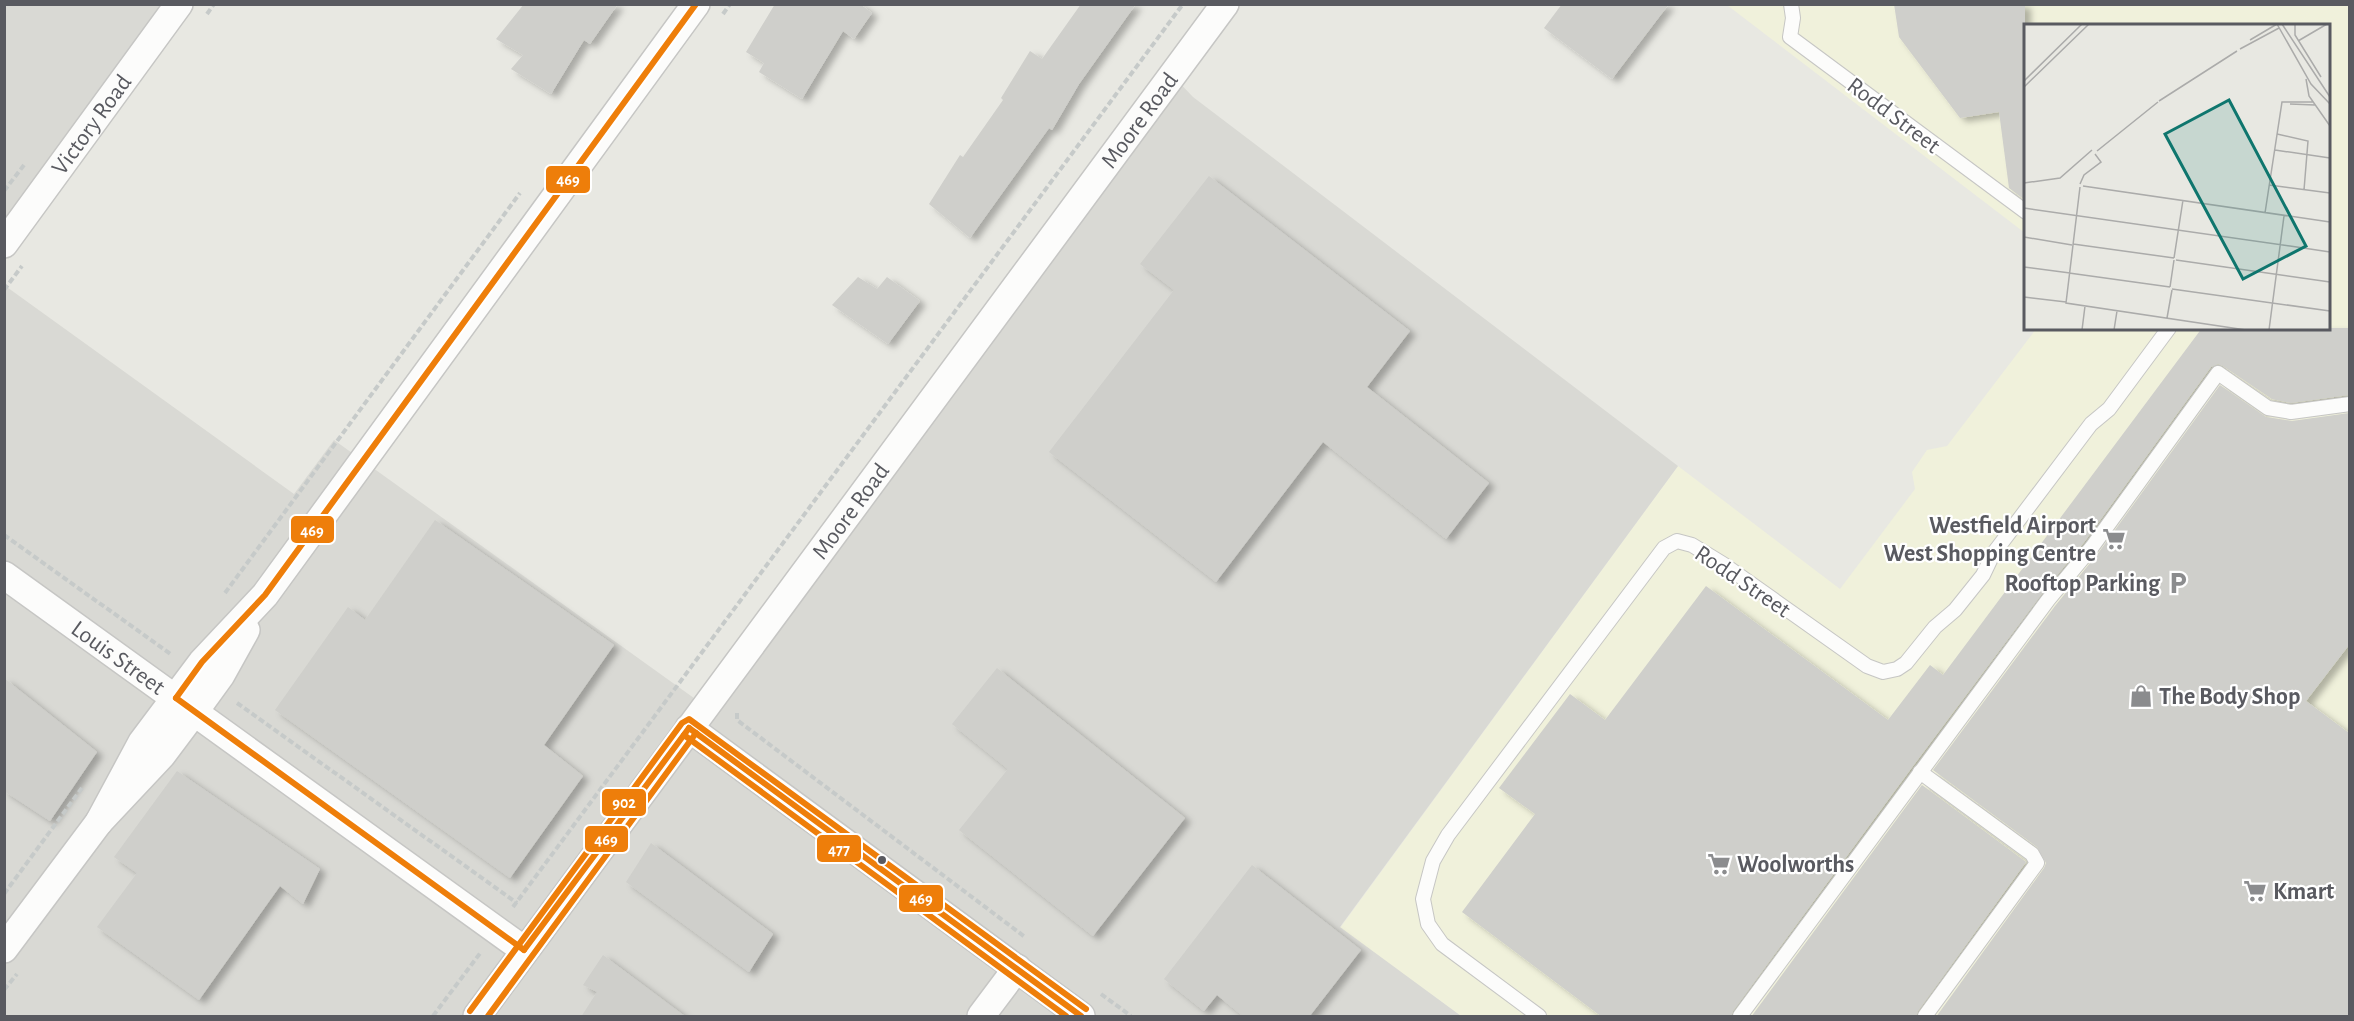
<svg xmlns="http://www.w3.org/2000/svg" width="2354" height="1021" viewBox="0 0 2354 1021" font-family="'Alegreya Sans',sans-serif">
<defs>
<filter id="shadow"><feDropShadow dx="6" dy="4" stdDeviation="3" flood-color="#0004"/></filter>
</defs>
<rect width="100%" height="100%" fill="#e8e8e2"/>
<polygon fill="#f0f1db" points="1727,5 2349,5 2349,1016 1461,1016 1340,928 1678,466 1840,589 1915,489 1912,472 1927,450 1947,446 2036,329 2328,328 2328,26 2026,26 2025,233"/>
<g fill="#d9d9d4">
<polygon points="5,5 179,5 5,244"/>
<polygon points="1173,76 1193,97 1678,466 1340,927 1461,1016 5,1016 4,285 294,494 334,440 705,706"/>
</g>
<g fill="#cfcfcb" filter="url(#shadow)">
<polygon points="524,4 618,4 590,44 584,40 551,94 511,69 523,55 496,39"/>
<polygon points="775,4 860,4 872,13 854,39 843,31 802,99 759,72 764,63 746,52"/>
<polygon points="1081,4 1136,4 1079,84 1052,130 1049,128 970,238 929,204 960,155 963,157 1003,100 1001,98 1030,51 1042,59"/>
<polygon points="1562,4 1669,4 1612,79 1544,28"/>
<polygon points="1894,4 2025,4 2025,200 2009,188 1999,112 1960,118 1899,37"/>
<polygon points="1209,176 1410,331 1367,387 1489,483 1446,539 1323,442 1216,582 1049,452 1174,290 1140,264"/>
<polygon points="858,277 877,289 887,277 920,301 888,344 832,305"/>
<polygon points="2202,328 2349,328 2349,395 2291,403 2272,399 2223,366 2218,364 2211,367 2085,541 2041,595 1913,766 1733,1011 1731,1017 1602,1017 1462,912 1535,814 1499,788 1570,694 1605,720 1706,586 1888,720 1930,665 1943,675"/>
<polygon points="2220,385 2266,417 2292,421 2349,413 2349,645 2306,701 2349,733 2349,1017 1936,1017 2044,868 2046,863 2037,847 1933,770 2055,606 2099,552"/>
<polygon points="435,520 614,645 544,745 583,776 510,878 275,710 348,607 365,620"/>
<polygon points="997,668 1185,818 1093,936 959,830 1008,769 952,724"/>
<polygon points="4,678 97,752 50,821 4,791"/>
<polygon points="177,771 320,869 303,904 280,886 199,1000 97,927 137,873 114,857"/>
<polygon points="1922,785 2026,862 1918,1011 1916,1017 1751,1017"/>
<polygon points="651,843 773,934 749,972 626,882"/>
<polygon points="1252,865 1361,950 1309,1017 1244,1017 1217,995 1204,1011 1164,979"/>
<polygon points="603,955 686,1017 581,1017 597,992 583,985"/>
</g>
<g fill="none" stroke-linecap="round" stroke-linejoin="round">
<g stroke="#c6c6c4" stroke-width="16">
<g id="lane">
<polyline points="1791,4 1793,18 1790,37 2026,212"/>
<polyline points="1920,772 2032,854 2037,863 1925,1016"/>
<polyline points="1539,1016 1442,944 1428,924 1423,899 1433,861 1448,835 1664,548 1677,541 1692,545 1723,564 1867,666 1883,672 1897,669 1906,663 1935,627 1955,610 1983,575 1993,554 2091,424 2109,409 2169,328"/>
<polyline points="1740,1016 2048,600 2092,547 2218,373 2268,408 2291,412 2350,404"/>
</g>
</g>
<g stroke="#c6c6c4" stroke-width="30">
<g id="street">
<path id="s1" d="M4 244 179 4"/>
<path id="s2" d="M4 575 524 950"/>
<polyline points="689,728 1081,1016"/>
<polyline points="99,822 142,742 202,662 265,595 696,4"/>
<polyline points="4,949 99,822 162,755 195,711 221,675 246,630"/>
<path id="s3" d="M477 1016 1225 4"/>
<polyline points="981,1016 1017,968"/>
</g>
</g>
<g stroke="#c6cac9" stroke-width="4" stroke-dasharray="6 3" stroke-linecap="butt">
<polyline points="207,14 214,4"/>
<polyline points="723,14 730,4"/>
<polyline points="4,191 24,165"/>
<polyline points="4,290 22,266"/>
<polyline points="4,535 172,655"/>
<polyline points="225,593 520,193"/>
<polyline points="237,703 517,903"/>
<polyline points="737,713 737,720 1025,937"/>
<polyline points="4,894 82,788"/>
<polyline points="513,907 1183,4"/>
<polyline points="4,990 17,974"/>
<polyline points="1101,994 1131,1016"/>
<polyline points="433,1016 481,952"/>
</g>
<use href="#lane" stroke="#fcfcfb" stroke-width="14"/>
<use href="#street" stroke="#fcfcfb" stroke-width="27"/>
<g stroke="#fff" stroke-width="10">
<g id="bus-1">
<polyline points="176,698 202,662 265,595 696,4"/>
<polyline points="176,698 524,950"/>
<polyline points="689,728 1081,1016"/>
<polyline points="524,950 689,728"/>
</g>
</g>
<g stroke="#fff" stroke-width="10">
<g id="bus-2">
<polyline points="684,735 1066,1016"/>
<polyline points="488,1016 696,733"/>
</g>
</g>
<g stroke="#fff" stroke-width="10">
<polyline id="bus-3" points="470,1011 682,723 689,719 1086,1009"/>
</g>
<use href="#bus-1" stroke="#ee7e0a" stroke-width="6"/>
<use href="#bus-2" stroke="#ee7e0a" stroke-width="6"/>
<use href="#bus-3" stroke="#ee7e0a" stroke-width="6"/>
</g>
<defs>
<g id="supermarket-bare" transform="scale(1.8)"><path d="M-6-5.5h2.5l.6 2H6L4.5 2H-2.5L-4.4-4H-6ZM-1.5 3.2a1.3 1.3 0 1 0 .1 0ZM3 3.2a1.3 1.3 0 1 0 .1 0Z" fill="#8b8c8e" stroke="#fff" stroke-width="2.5" paint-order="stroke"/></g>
<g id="parking-bare" transform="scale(1.8)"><path d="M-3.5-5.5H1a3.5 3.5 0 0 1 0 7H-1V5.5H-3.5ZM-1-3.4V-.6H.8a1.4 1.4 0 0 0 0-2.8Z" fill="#8b8c8e" stroke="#fff" stroke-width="2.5" paint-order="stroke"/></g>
<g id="shop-bare" transform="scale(1.8)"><path d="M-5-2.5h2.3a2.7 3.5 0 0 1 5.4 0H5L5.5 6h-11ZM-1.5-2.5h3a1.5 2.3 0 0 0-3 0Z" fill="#8b8c8e" stroke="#fff" stroke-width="2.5" paint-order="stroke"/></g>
</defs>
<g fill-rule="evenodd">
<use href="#supermarket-bare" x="2114" y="539"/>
<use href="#parking-bare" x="2178" y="583"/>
<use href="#shop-bare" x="2141" y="696"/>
<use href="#supermarket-bare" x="1719" y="864"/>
<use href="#supermarket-bare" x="2255" y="891"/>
</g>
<circle fill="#595a60" stroke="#fff" stroke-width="2" cx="882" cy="860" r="5"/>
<g text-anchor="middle" stroke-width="4.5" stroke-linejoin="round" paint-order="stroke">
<g font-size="24" fill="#595a60" stroke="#fff">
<text transform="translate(1894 115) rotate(37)" y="8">Rodd Street</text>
<text dy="8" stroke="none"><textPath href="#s3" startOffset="1114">Moore Road</textPath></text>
<text dy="8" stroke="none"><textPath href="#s1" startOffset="148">Victory Road</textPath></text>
<text dy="8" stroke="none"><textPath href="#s3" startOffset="628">Moore Road</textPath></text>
<text transform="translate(1743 581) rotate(34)" y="8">Rodd Street</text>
<text dy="8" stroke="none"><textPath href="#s2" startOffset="141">Louis Street</textPath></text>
</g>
<g font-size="24" font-weight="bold" fill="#595a60" stroke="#fff" text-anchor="start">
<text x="2096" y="533" text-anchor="end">Westfield Airport<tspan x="2096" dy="28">West Shopping Centre</tspan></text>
<text x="2160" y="591" text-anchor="end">Rooftop Parking</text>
<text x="2159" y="704">The Body Shop</text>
<text x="1737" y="872">Woolworths</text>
<text x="2273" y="899">Kmart</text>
</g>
</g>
<g transform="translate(2024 24)">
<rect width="306" height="306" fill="#e8e8e2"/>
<path fill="none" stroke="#ababaa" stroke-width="1.5" d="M253 0 287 60 306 80M258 0 306 73M271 0V11L297 53M226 16 253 0M274 17 303 0M216 25 255 4M282 55 285 72 306 102M0 57 58 0M0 63 65 0M135 77 213 27M266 80 291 81M253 110 284 117 280 166M251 126 306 134M73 127 134 78M0 159 36 154 68 126M56 160 60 151 77 138 71 130M245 161 306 169M59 162 306 198M56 163 42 279 222 306M0 184 266 222M241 189 258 78H289M0 213 48 221M49 220 150 234M266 222 306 228M150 234 159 176M152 236 306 258M0 243 46 249M45 249 146 263M146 263 150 236M148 265 306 287M0 273 42 278M143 294 148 266M58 306 61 282M90 306 93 287M245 306 260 192"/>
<path fill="#0f766e" fill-opacity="0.15" stroke="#0f766e" stroke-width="3" d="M205 76 282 222 219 255 141 110Z"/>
<rect width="306" height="306" fill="none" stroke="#595a60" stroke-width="3"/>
</g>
<g stroke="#fff" stroke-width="2">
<rect x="545" y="165" width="46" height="29" rx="6" fill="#ee7e0a"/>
<rect x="290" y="515" width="45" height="29" rx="6" fill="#ee7e0a"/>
<rect x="601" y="788" width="46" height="29" rx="6" fill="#ee7e0a"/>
<rect x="584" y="825" width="45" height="28" rx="6" fill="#ee7e0a"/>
<rect x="816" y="834" width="46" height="29" rx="6" fill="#ee7e0a"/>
<rect x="898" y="884" width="46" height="29" rx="6" fill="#ee7e0a"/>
</g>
<g font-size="16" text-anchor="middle" font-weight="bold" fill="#fff">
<text x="568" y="185">469</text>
<text x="312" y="536">469</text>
<text x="624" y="808">902</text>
<text x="606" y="845">469</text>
<text x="839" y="855">477</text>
<text x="921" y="904">469</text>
</g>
<rect width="2354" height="1021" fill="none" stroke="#595a60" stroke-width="12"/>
</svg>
